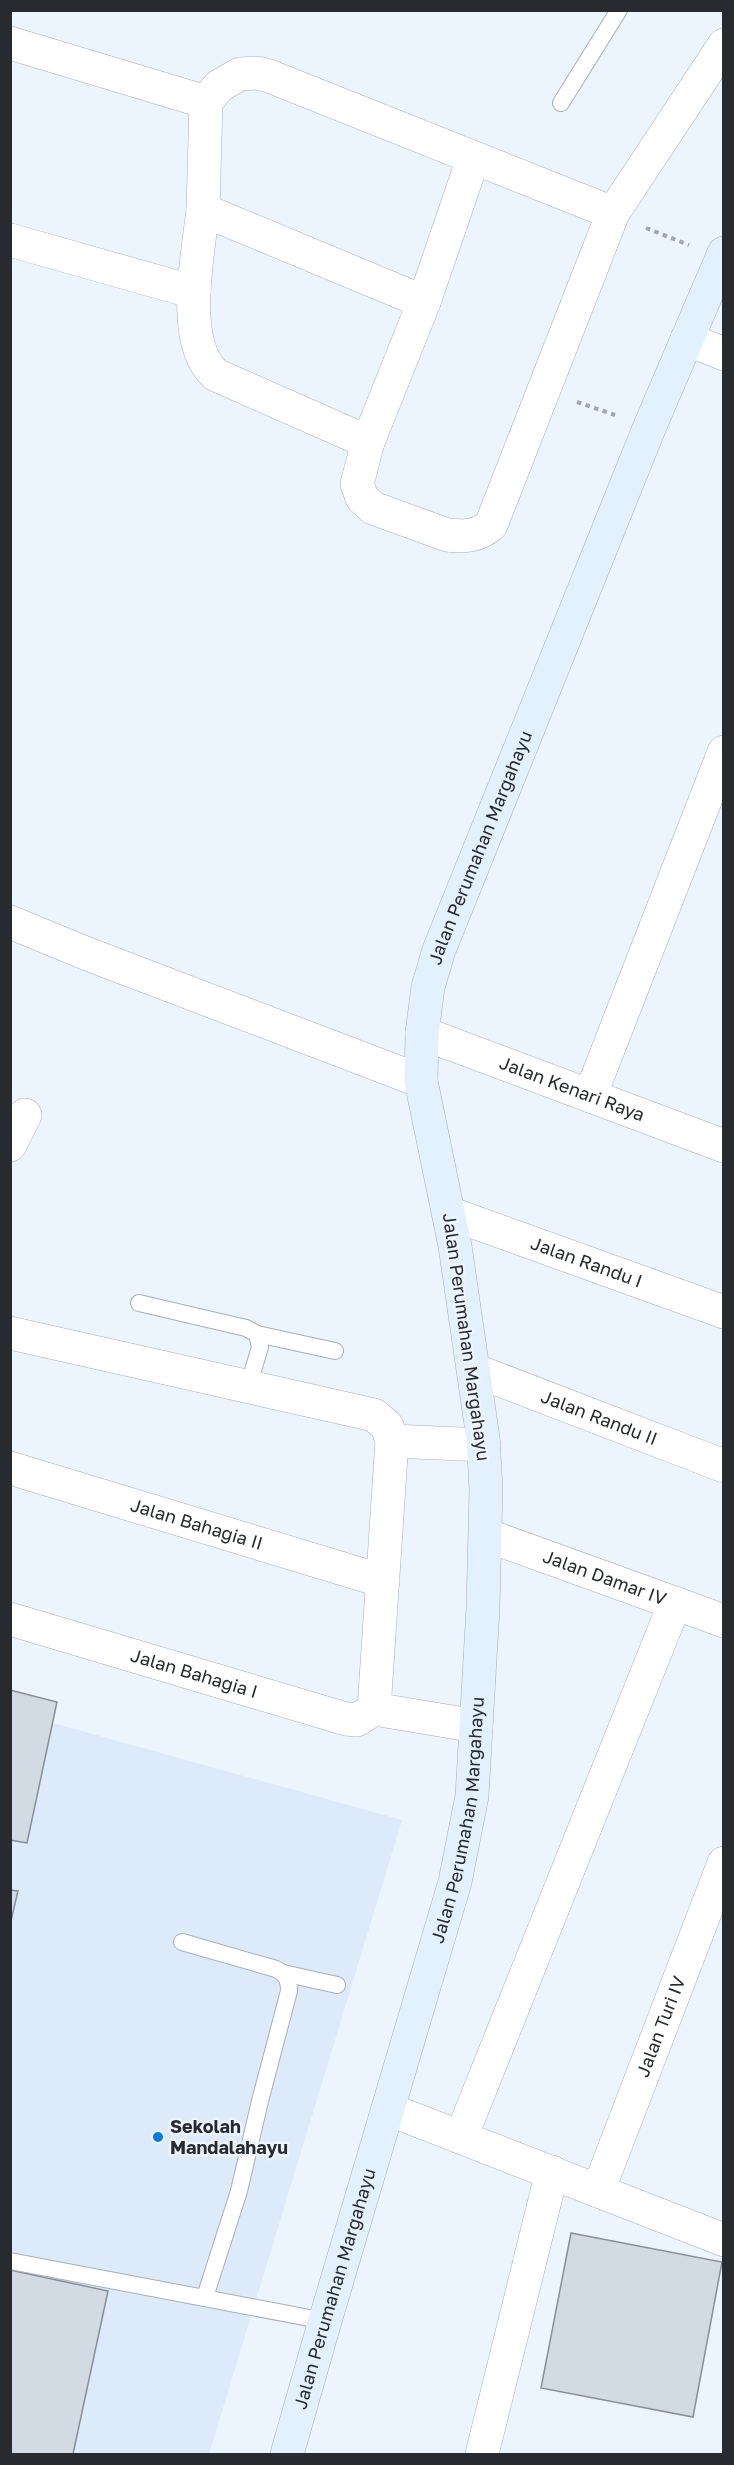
<svg xmlns="http://www.w3.org/2000/svg" width="734" height="2465" viewBox="0 0 734 2465" font-family="'Golos Text',sans-serif">
<rect width="100%" height="100%" fill="#ecf4fe"/>
<polygon fill="#ddeafa" points="10,1711 402,1820 209,2454 11,2454"/>
<g fill="#d2dae4" stroke="#888f98" stroke-width="1.5">
<polygon points="10,1690 57,1702 27,1843 10,1840"/>
<polygon points="10,1890 18,1891 10,1925"/>
<polygon points="571,2233 722,2262 693,2417 541,2388"/>
<polygon points="10,2270 108,2291 73,2454 10,2454"/>
</g>
<g fill="none" stroke-linecap="round" stroke-linejoin="round">
<g stroke="#a7afb8" stroke-width="18">
<g id="lane">
<polyline points="561,103 619,10"/>
<polyline points="139,1303 246,1328 257,1334 260,1347 248,1387"/>
<polyline points="257,1334 335,1351"/>
<path d="M182 1942 276 1969C286 1974 289 1979 289 1991L260 2101 239 2191 205 2297"/>
<polyline points="283,1973 337,1985"/>
<polyline points="10,2261 325,2321"/>
</g>
</g>
<g stroke="#a7afb8" stroke-width="34">
<g id="street">
<polyline points="10,43 206,102"/>
<path d="M473 159 424 302 368 442 357 484 362 498 373 508 447 535C465 537 478 536 491 525L613 213 724 45"/>
<polyline points="203,210 206,102 219,86 240,74 257,73 269,76 613,213"/>
<polyline points="10,240 194,292"/>
<polyline points="687,339 724,354"/>
<path d="M368 442 216 375C179 344 198 253 203 210L424 302"/>
<polyline points="10,922 85,953 421,1081"/>
<path id="s1" d="M422 1033 724 1146"/>
<polyline points="590,1096 724,752"/>
<polyline points="10,1145 25,1115"/>
<path id="s2" d="M449 1213 724 1312"/>
<polyline points="10,1333 374,1415 387,1426 392,1441 374,1709"/>
<path id="s3" d="M474 1370 724 1466"/>
<polyline points="392,1441 484,1445"/>
<path id="s4" d="M10 1468 383 1581"/>
<path id="s5" d="M486 1535 724 1621"/>
<path id="s6" d="M10 1619 346 1719 357 1720 374 1709"/>
<polyline points="374,1709 476,1726"/>
<polyline points="388,2109 724,2240"/>
<polyline points="461,2137 675,1603"/>
<path id="s7" d="M598 2191 724 1863"/>
<polyline points="482,2454 552,2172"/>
</g>
</g>
<g stroke="#a7afb8" stroke-width="34">
<g id="secondary">
<path id="s8" d="M287 2454 325 2321 455 1882 472 1796 483 1608 486 1489 483 1438 455 1246 421 1081 422 1033 428 987 439 950 650 426 724 253"/>
</g>
</g>
<g stroke="#a0a6ae" stroke-width="4" stroke-dasharray="4.5 4.5" stroke-linecap="butt">
<polyline points="646,228 689,245"/>
<polyline points="577,402 615,415"/>
</g>
<use href="#lane" stroke="#fff" stroke-width="16"/>
<use href="#street" stroke="#fff" stroke-width="33"/>
<use href="#secondary" stroke="#e3f0fe" stroke-width="33"/>
</g>
<circle fill="#007de3" stroke="#ecf4fe" stroke-width="2" cx="158" cy="2137" r="6"/>
<g text-anchor="middle" stroke-width="5" stroke-linejoin="round" paint-order="stroke">
<g font-size="18" fill="#272a2e" stroke="#ecf4fe">
<text dy="6" stroke="none"><textPath href="#s8" startOffset="1648">Jalan Perumahan Margahayu</textPath></text>
<text dy="6" stroke="none"><textPath href="#s1" startOffset="160">Jalan Kenari Raya</textPath></text>
<text dy="6" stroke="none"><textPath href="#s2" startOffset="146">Jalan Randu I</textPath></text>
<text transform="translate(466 1337) rotate(82)" y="6">Jalan Perumahan Margahayu</text>
<text dy="6" stroke="none"><textPath href="#s3" startOffset="134">Jalan Randu II</textPath></text>
<text dy="6" stroke="none"><textPath href="#s4" startOffset="195">Jalan Bahagia II</textPath></text>
<text dy="6" stroke="none"><textPath href="#s5" startOffset="126">Jalan Damar IV</textPath></text>
<text dy="6" stroke="none"><textPath href="#s6" startOffset="192">Jalan Bahagia I</textPath></text>
<text dy="6" stroke="none"><textPath href="#s8" startOffset="658">Jalan Perumahan Margahayu</textPath></text>
<text dy="6" stroke="none"><textPath href="#s7" startOffset="176">Jalan Turi IV</textPath></text>
<text dy="6" stroke="none"><textPath href="#s8" startOffset="172">Jalan Perumahan Margahayu</textPath></text>
</g>
<g font-size="18" font-weight="bold" fill="#272a2e" stroke="#ecf4fe" text-anchor="start">
<text x="170" y="2133">Sekolah<tspan x="170" dy="21">Mandalahayu</tspan></text>
</g>
</g>
<rect width="734" height="2465" fill="none" stroke="#272a2e" stroke-width="24"/>
</svg>
